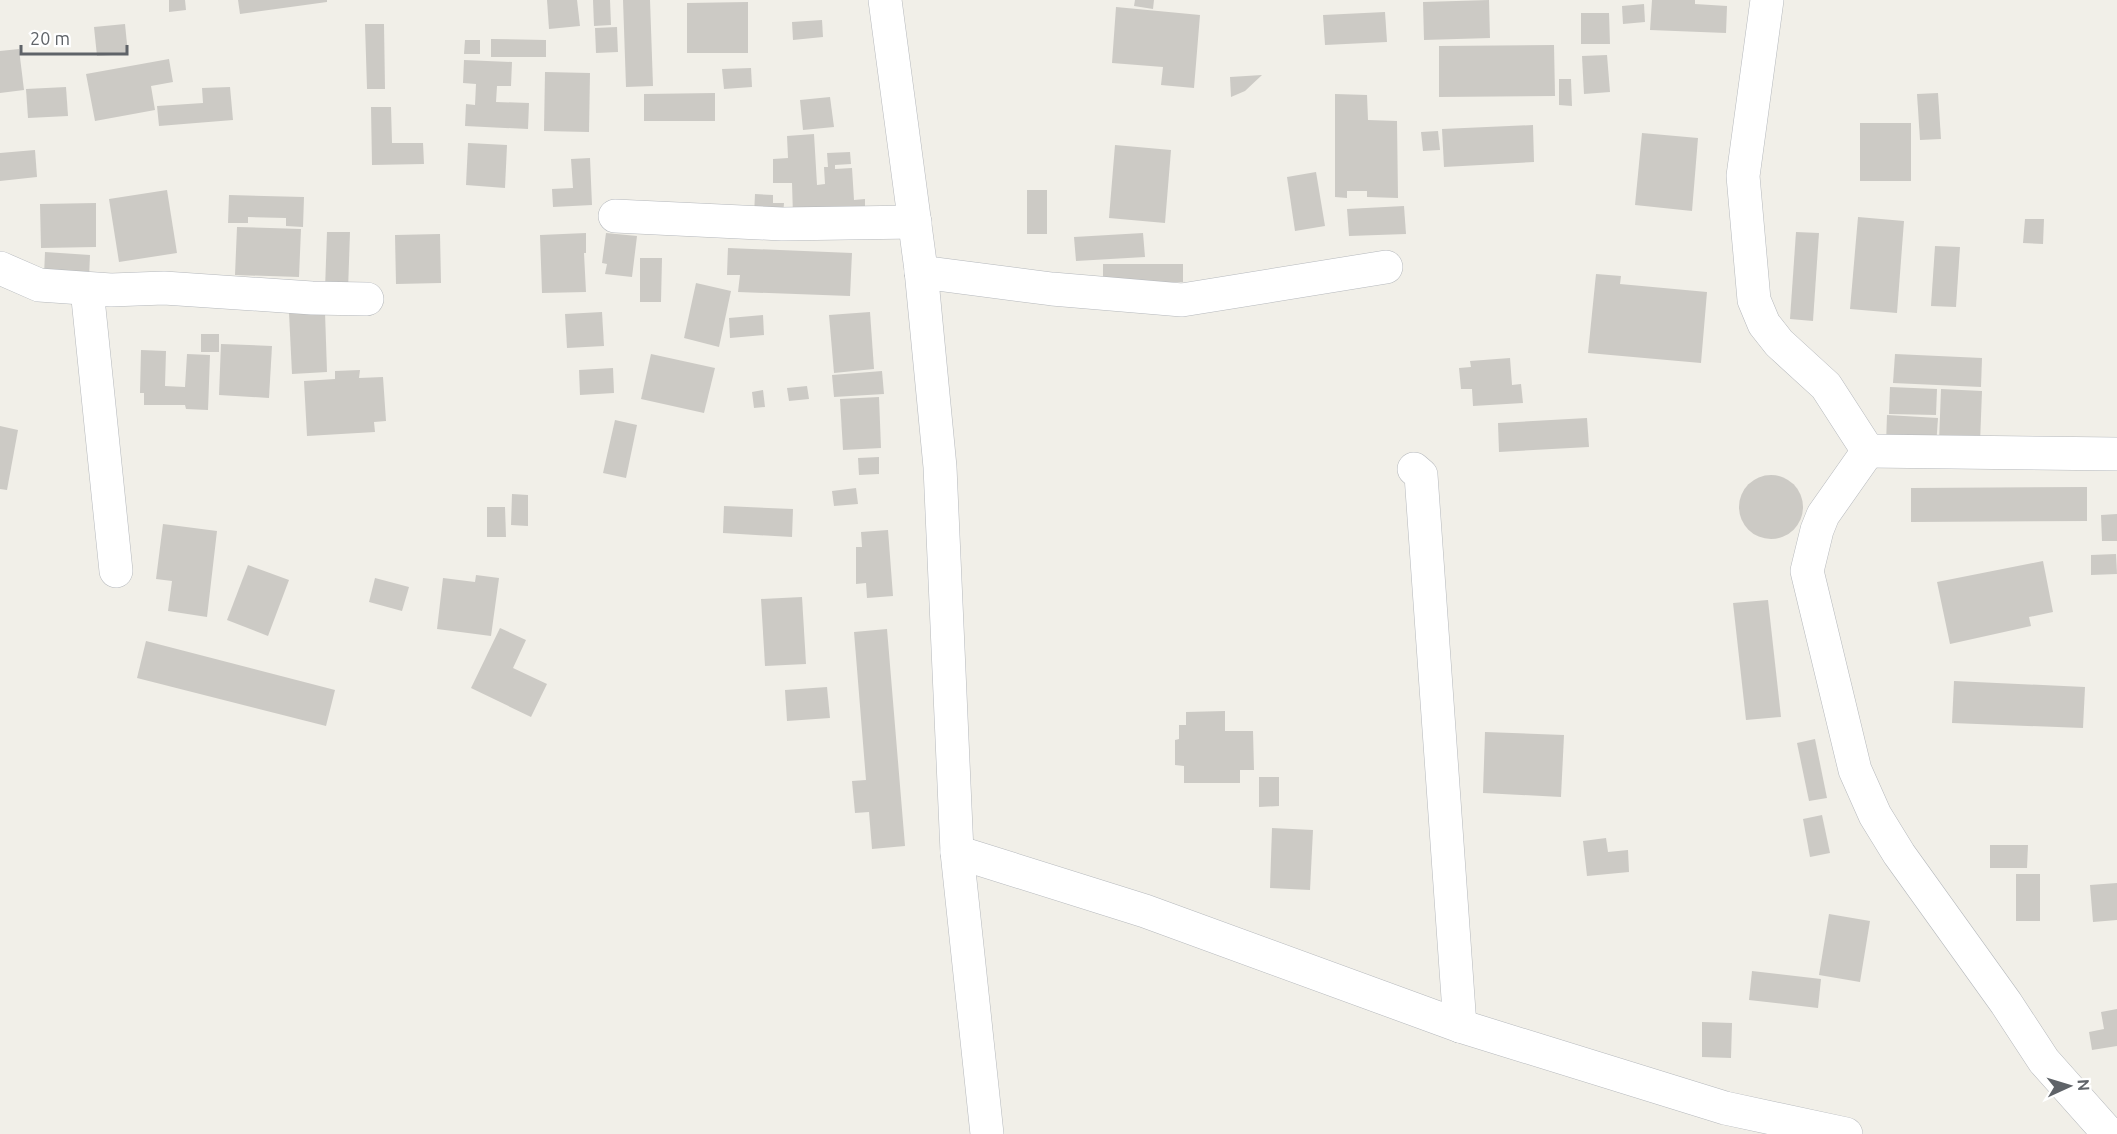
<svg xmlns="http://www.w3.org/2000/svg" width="2117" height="1134" viewBox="0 0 2117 1134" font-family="Ubuntu,sans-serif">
<rect width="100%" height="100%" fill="#f1efe8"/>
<g fill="#cccac5">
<polygon points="169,0 185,0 186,10 169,12"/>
<polygon points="238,0 327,0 327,2 240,14"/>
<polygon points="547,0 577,0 580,26 549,29"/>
<polygon points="593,0 610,0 611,25 594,26"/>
<polygon points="623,0 650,0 653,86 626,87"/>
<polygon points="1135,0 1154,0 1153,9 1134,6"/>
<polygon points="1489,0 1490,38 1424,40 1423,2"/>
<polygon points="1652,0 1695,0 1695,4 1727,6 1726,33 1650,30"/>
<polygon points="748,2 748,53 687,53 687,3"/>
<polygon points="1644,4 1645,22 1623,24 1622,6"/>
<polygon points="1116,7 1200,15 1194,88 1161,85 1163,67 1112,63"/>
<polygon points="1385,12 1387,42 1325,45 1323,15"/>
<polygon points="1581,13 1609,13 1610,44 1581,44"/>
<polygon points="822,20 823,37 793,40 792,22"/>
<polygon points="125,24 128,54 97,56 94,27"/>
<polygon points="365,24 384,24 385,89 367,89"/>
<polygon points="617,27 618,52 596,53 595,28"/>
<polygon points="491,39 546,40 546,57 491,57"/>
<polygon points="465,40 480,40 480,54 464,54"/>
<polygon points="1554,45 1555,96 1439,97 1439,46"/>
<polygon points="19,49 24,90 0,93 0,51"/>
<polygon points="1607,55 1610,92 1584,94 1582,56"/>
<polygon points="169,59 173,82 151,86 155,110 95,121 86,74"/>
<polygon points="464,60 512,62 511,86 497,86 496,102 529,103 528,129 465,126 466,104 475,105 476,84 463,83"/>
<polygon points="751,68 752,87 724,89 722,69"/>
<polygon points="545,72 590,73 589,132 544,131"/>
<polygon points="1262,75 1245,91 1231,97 1230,77"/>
<polygon points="1559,79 1571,79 1572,106 1559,105"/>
<polygon points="66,87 68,116 28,118 26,89"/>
<polygon points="230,87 233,120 159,126 157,106 203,103 202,88"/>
<polygon points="715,93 715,121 644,121 644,94"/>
<polygon points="1938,93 1941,139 1920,140 1917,94"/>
<polygon points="1335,94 1367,95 1368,120 1397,121 1398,198 1367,197 1367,191 1347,191 1347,198 1335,197"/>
<polygon points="830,97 834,127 803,130 800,100"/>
<polygon points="371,107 391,107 392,143 423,143 424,164 372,165"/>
<rect x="1860" y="123" width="51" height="58"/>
<polygon points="1533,125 1534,162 1444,167 1442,129"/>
<polygon points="1438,131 1440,150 1423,151 1421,132"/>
<polygon points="1642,133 1698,138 1692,211 1635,205"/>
<polygon points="814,134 817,185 825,184 824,167 828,167 827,153 850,152 851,164 835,165 835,169 852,168 854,200 865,199 865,207 793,216 792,183 773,183 773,159 788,158 787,136"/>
<polygon points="468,143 507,145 505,188 466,185"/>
<polygon points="1115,145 1171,150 1165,223 1109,218"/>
<polygon points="35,150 37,177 0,181 0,153"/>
<polygon points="590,158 592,205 553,207 552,189 573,188 571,159"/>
<polygon points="1316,172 1325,226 1295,231 1287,177"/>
<polygon points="167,190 177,253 119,262 109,199"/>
<rect x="1027" y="190" width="20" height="44"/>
<polygon points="755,194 773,195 773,203 784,203 783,216 754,215"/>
<polygon points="229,195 304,197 303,227 286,226 286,218 248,217 248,223 228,223"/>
<polygon points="96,203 96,247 41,248 40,204"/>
<polygon points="1404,206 1406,234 1349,236 1347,209"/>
<polygon points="1858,217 1904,221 1897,313 1850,309"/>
<polygon points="2025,219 2044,219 2043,244 2023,243"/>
<polygon points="237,227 301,229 299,277 235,275"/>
<polygon points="327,232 350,232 348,291 325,290"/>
<polygon points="1796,232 1819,233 1813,321 1790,319"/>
<polygon points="586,233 586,253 584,253 586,292 542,293 540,235"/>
<polygon points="606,233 637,236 632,277 605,274 607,264 602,263"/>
<polygon points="1143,233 1145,257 1076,261 1074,237"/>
<polygon points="440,234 441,283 396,284 395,235"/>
<polygon points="1935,246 1960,247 1956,307 1931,306"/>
<polygon points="728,248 852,253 850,296 738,292 740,275 727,275"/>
<polygon points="45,252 90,255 89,278 44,276"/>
<polygon points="640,258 662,258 661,302 640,302"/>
<rect x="1103" y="264" width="80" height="18"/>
<polygon points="1596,274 1621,276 1620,284 1707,292 1701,363 1588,353"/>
<polygon points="696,283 731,291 719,347 684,338"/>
<polygon points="325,312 327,372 292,374 289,313"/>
<polygon points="602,312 604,346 567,348 565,314"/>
<polygon points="870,312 874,369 834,373 829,315"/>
<polygon points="763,315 764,335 730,338 729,318"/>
<rect x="201" y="334" width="18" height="18"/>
<polygon points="221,344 272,346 269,398 219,395"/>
<polygon points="141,350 166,351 165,386 185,387 187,354 210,355 208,410 186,409 185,405 144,405 144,393 140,393"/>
<polygon points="651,354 715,368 704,413 641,399"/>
<polygon points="1895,354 1982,358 1981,387 1893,383"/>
<polygon points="1510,358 1512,385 1521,384 1523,403 1473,406 1472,389 1461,389 1459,368 1471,367 1470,361"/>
<polygon points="613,368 614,393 580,395 579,370"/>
<polygon points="360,370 359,378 383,377 386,421 374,422 375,432 307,436 304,381 335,379 335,371"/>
<polygon points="882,371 884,394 834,397 832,375"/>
<polygon points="807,386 809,399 789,401 787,388"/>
<polygon points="1890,387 1937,389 1936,415 1889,414"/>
<polygon points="1941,389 1982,391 1980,443 1939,442"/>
<polygon points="763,390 765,407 754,408 752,392"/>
<polygon points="879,397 881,448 843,450 840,399"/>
<polygon points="1887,415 1938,418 1936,447 1886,444"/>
<polygon points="1587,418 1589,447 1499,452 1498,423"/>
<polygon points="615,420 637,425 626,478 603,473"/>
<polygon points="0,426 18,430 7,490 0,489"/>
<polygon points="879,457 879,474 859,475 858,458"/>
<circle cx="1771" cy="507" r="32"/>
<polygon points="2087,487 2087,521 1911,522 1911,488"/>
<polygon points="856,488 858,504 834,506 832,491"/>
<polygon points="512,494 528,495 528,526 511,525"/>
<polygon points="724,506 793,509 792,537 723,533"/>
<polygon points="487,507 505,507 506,537 487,537"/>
<polygon points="2117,514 2117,541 2102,541 2101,515"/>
<polygon points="163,524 217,531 207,617 168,611 172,581 156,579"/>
<polygon points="888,530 893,596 867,598 866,583 856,584 856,547 862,547 861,532"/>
<polygon points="2116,554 2117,574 2091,575 2091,555"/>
<polygon points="2043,561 2053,612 2029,617 2031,626 1950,644 1937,582"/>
<polygon points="248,565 289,580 268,636 227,620"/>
<polygon points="476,575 499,578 491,636 437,629 443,578 475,582"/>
<polygon points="375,578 409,587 402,611 369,602"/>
<polygon points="802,597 806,664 765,666 761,599"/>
<polygon points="1768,600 1781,717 1746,720 1733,603"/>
<polygon points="500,628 526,640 513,668 547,684 531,717 471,688"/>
<polygon points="887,629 905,846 872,849 869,812 855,813 852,781 866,780 854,632"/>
<polygon points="146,641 335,690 326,726 137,678"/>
<polygon points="1954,681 2085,687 2083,728 1952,723"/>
<polygon points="827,687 830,718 787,721 785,690"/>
<polygon points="1225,711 1225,731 1253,731 1254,770 1240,770 1240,783 1184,783 1184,766 1175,765 1175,740 1179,739 1179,725 1186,725 1186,712"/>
<polygon points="1485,732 1564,735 1561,797 1483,793"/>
<polygon points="1815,739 1827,798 1809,801 1797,743"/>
<polygon points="1259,777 1279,777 1279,806 1259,807"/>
<polygon points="1822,815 1830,853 1810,857 1803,819"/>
<polygon points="1272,828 1313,830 1310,890 1270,888"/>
<polygon points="1606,838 1608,852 1628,850 1629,872 1587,876 1583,841"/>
<polygon points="1990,845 2028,845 2027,868 1990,868"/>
<rect x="2016" y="874" width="24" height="47"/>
<polygon points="2117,883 2117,920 2093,922 2090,885"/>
<polygon points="1829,914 1870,921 1860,982 1819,975"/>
<polygon points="1752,971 1821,979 1818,1008 1749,1000"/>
<polygon points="2117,1009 2117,1046 2092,1050 2089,1032 2104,1029 2101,1012"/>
<polygon points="1702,1022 1732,1023 1731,1058 1702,1057"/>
</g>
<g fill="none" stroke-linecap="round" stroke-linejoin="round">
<g stroke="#b5b8bc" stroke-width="34">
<g id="street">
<polyline points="885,0 921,270 940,467 957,852 987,1134"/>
<polyline points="1767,0 1743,176 1754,300 1764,324 1779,343 1826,386 1868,451 1823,515 1817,530 1807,571 1855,770 1875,815 1899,854 2006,1003 2044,1061 2109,1134"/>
<polyline points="615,216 782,224 915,222"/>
<polyline points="0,268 39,285 111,290 164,288 312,298 367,299"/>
<polyline points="921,272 1052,289 1182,300 1386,267"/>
<polyline points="87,289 116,571"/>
<polyline points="1868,451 2117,454"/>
<polyline points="1414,469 1421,475 1460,1026"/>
<polyline points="957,852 1145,911 1460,1026 1725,1108 1846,1134"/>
</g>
</g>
<use href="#street" stroke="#fff" stroke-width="33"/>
</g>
<g transform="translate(2069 1086) rotate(86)" stroke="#ffffff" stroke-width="4.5" paint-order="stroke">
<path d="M0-4.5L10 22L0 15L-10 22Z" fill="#5f6368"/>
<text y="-9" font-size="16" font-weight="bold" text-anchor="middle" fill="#5f6368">N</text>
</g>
<path d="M21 45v9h106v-9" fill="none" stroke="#5f6368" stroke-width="3"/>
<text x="30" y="45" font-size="18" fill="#5f6368" stroke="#ffffff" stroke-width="4.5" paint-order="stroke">20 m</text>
</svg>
